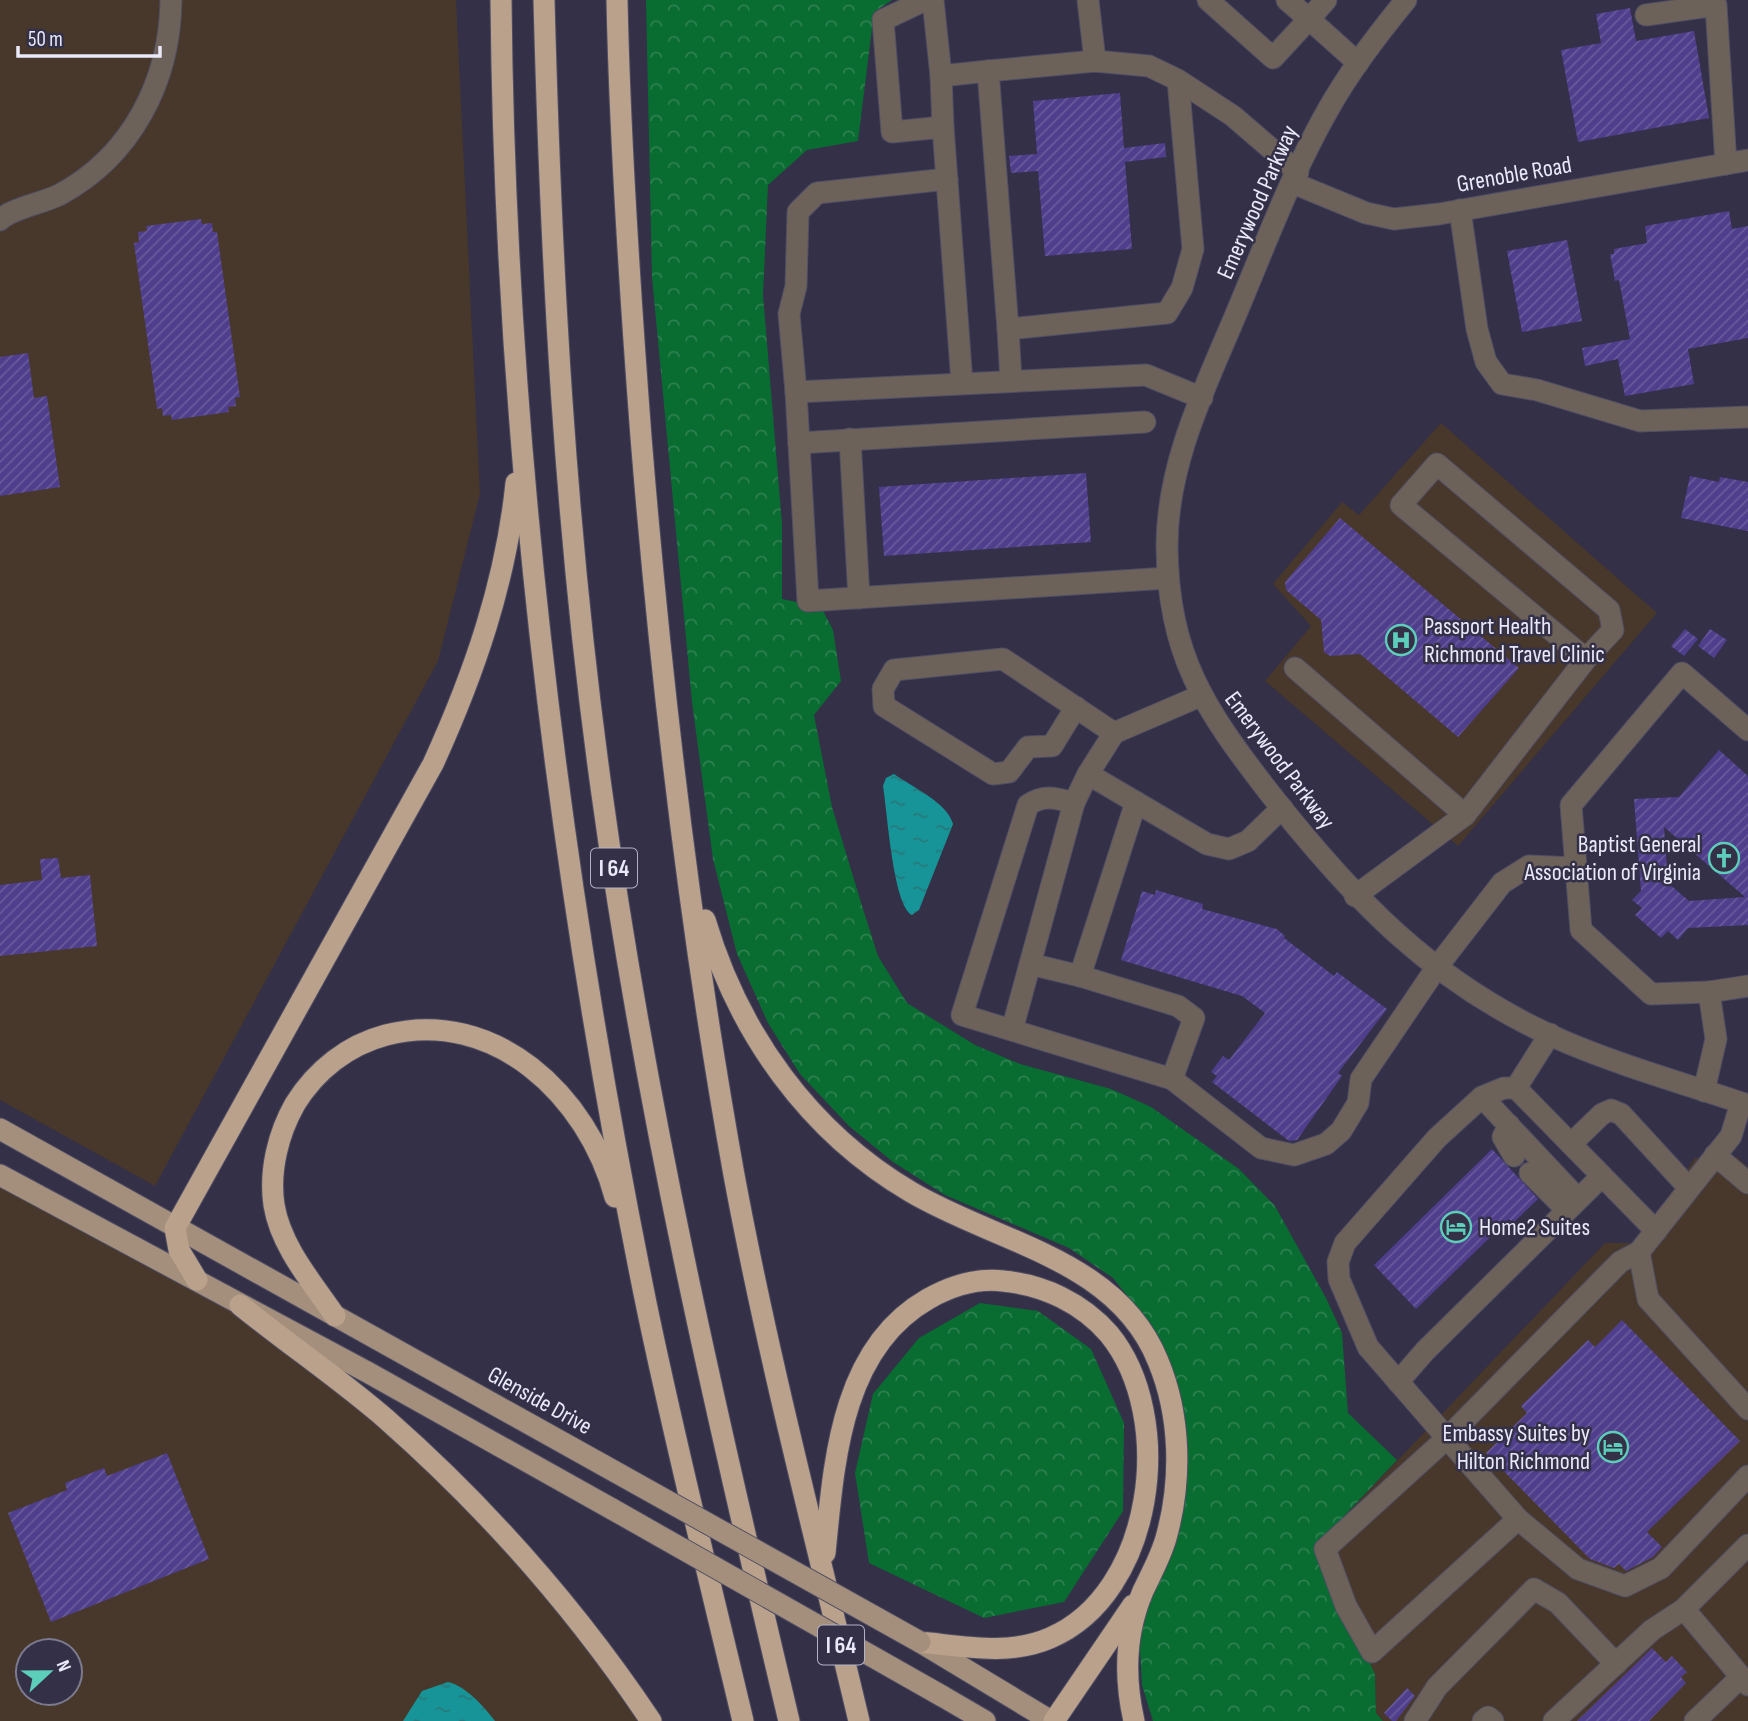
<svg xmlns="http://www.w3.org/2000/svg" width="1748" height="1721" viewBox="0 0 1748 1721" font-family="'Sofia Sans Condensed',sans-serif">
<defs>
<pattern id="forest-crowns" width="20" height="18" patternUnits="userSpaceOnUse" patternTransform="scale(1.75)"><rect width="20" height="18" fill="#096c31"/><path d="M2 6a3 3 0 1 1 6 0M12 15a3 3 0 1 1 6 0" fill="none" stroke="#2d8150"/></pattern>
<pattern id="water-ripples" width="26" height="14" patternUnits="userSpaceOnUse" patternTransform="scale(1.75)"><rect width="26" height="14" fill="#179497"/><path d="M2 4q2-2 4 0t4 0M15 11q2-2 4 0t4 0" fill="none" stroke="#27797c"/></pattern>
<pattern id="building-hatch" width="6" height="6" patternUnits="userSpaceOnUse" patternTransform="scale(1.75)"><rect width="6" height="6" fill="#4f3e8b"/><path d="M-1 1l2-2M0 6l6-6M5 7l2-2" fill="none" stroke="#685a9c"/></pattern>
</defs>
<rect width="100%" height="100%" fill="#333048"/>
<g fill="#47382b" fill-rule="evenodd">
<polygon points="0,0 456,0 480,494 438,661 155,1186 0,1100"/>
<polygon points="1441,423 1657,613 1458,846 1265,681 1311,626 1273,584 1342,502 1359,515"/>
<polygon points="1737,1157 1748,1167 1748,1721 1383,1721 1376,1713 1375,1674 1315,1547 1605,1243 1637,1243 1695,1158"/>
<path d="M0 1175 197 1280 449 1481 651 1721H0ZM28 1651H70V1693H28Z"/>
</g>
<g fill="url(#forest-crowns)">
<polygon points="646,0 892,0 874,12 858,141 807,150 768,185 763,295 782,524 782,599 821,607 833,630 841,681 814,715 832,807 863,909 878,956 907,1003 975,1045 1020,1064 1111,1089 1151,1107 1239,1169 1275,1206 1326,1298 1342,1333 1348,1413 1397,1460 1315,1547 1375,1674 1376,1713 1383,1721 1153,1721 1142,1685 1140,1649 1143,1616 1166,1557 1174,1380 1156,1332 1113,1278 1069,1248 945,1195 893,1162 849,1126 800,1074 768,1023 737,954 713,859 692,702 652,277"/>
<polygon points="980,1303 1038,1311 1091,1349 1124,1423 1123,1511 1064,1602 984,1618 869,1563 855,1473 873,1394 919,1338"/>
</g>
<g fill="url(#water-ripples)">
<path d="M894 774C912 787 947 802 953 824L919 910 912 915C893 906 887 809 883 786L886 778Z"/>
<path d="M448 1682C466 1686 484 1707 495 1721H403L422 1691Z"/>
</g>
<g fill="url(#building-hatch)" fill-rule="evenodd">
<polygon points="1630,8 1636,41 1694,31 1709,118 1578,142 1561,50 1601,43 1596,14"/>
<polygon points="1120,93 1124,148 1165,143 1166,157 1125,162 1132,249 1045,256 1038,171 1011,173 1009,156 1037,154 1033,101"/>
<polygon points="1729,211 1732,229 1748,226 1748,338 1688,349 1694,384 1625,396 1618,359 1585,366 1582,348 1630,339 1619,280 1615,281 1610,254 1614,254 1614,249 1647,243 1645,226"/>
<polygon points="201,219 202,224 212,223 213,232 217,232 240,397 235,398 236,406 228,407 229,412 172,420 171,415 163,416 162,408 157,409 134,243 139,242 138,232 147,231 146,226"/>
<polygon points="1567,240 1582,321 1522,332 1507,251"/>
<polygon points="28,353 34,398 47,396 60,487 0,496 0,357"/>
<polygon points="1086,473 1091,542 884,556 879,487"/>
<polygon points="1690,476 1719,482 1720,477 1748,482 1748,531 1681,518"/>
<polygon points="1340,518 1519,668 1458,737 1360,654 1330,656 1324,652 1321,620 1286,590 1285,582"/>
<polygon points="1685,629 1698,639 1684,656 1671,646"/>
<polygon points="1710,629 1727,640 1714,658 1698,646"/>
<path d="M1719 750 1748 776V925L1688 928 1678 940 1668 931 1661 938 1635 915 1642 908 1632 900 1641 891 1634 799 1679 797ZM1664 827 1745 897 1689 901 1668 883Z"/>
<polygon points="58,858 61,878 90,875 97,946 0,956 0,885 42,880 40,859"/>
<polygon points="1156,890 1203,904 1202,909 1277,929 1285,936 1284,938 1334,976 1337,972 1387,1009 1338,1073 1342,1076 1297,1140 1289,1141 1212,1082 1217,1076 1211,1072 1223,1056 1229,1060 1265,1013 1242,996 1121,960 1142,891 1155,895"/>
<polygon points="1492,1149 1538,1199 1513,1223 1509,1219 1416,1309 1374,1265"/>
<polygon points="1622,1320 1740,1441 1647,1532 1662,1547 1653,1557 1626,1571 1619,1564 1614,1568 1590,1559 1486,1453 1527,1413 1521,1406 1588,1340 1595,1347"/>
<polygon points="167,1453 209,1559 51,1622 8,1513 67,1490 65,1483 104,1468 107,1476"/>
<polygon points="1652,1648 1666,1662 1672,1656 1687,1672 1681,1677 1686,1683 1649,1721 1577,1721"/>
<polygon points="1407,1688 1415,1696 1396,1721 1392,1721 1384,1713"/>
</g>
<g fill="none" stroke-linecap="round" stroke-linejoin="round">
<g stroke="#504e64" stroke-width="23">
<g id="minor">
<polyline points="925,0 883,20 892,132 943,127 962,383"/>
<polyline points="933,0 941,76"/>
<polyline points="1088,0 1095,61"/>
<polyline points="1208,0 1273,58 1309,19 1287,0"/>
<polyline points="1326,0 1309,19 1358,63"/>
<path d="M1406 0C1378 34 1351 69 1329 108 1294 169 1268 237 1241 302 1209 380 1167 459 1167 546 1168 655 1204 708 1268 791 1352 898 1433 984 1561 1040 1621 1066 1686 1084 1748 1105"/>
<polyline points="1646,15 1716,5 1726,164"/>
<polyline points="1178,80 1149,66 1095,61 988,71 1008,329 1167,313 1182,288 1193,249 1178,80 1233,116 1298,172"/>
<polyline points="943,127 941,76 988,71"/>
<polyline points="1293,183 1366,213 1394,219 1439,214 1748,160"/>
<polyline points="1460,210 1477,329 1486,362 1502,384 1537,390 1640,421 1748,417"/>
<path d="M0 220C10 209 43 203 59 195 132 156 170 81 171 0"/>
<polyline points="1008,329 1011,381"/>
<polyline points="796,392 789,314 796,286 798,212 817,193 947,179"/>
<polyline points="850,439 859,598"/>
<polyline points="799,443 1145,422"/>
<polyline points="1168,578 808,601 796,392 1146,375 1202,398"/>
<polyline points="1295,668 1465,815"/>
<polyline points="1076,707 1052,746 1028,747 1009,772 993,774 884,706 883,689 894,670 1003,659 1114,733 1200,696"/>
<polyline points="1748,730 1682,673 1571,805 1581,930 1651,994 1709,992 1748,986"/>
<polyline points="1114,733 1088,774 1207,844 1229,849 1248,841 1282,808"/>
<path d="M1088 774 1074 803C1056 798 1044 794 1028 805L962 1015 1172 1079 1261 1148 1294 1155 1326 1144 1341 1131 1358 1103 1361 1079 1437 967 1502 883 1529 866 1576 868"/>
<polyline points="1355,896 1465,815 1586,659 1401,505 1437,464 1609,610 1613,630 1586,659"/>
<polyline points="1030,964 1080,976 1136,802"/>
<polyline points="1080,976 1178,1006 1194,1018 1172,1079"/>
<polyline points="1012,1030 1074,803"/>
<polyline points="1550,1034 1516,1088 1504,1088 1482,1097 1437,1138 1345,1243 1338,1262 1339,1279 1368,1347 1447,1438 1620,1262 1639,1252"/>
<polyline points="1516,1088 1656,1231"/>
<polyline points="1704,1091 1716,1039 1709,992"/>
<polyline points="1482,1097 1578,1199"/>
<polyline points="1741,1103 1731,1136 1639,1252 1648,1299 1748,1409"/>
<polyline points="1509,1125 1503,1137 1514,1156"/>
<polyline points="1571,1144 1602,1114 1611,1110 1621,1114 1689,1188"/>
<polyline points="1715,1155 1748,1183"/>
<polyline points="1530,1173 1567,1210"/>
<polyline points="1398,1382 1425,1351 1602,1176"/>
<polyline points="1518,1519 1372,1652 1346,1606 1325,1549 1447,1438 1518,1519 1578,1569 1625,1586 1661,1568 1748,1476"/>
<polyline points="1684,1609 1748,1685"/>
<polyline points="1415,1721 1437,1687 1534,1589 1558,1603 1616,1664"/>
<polyline points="1483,1721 1488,1717 1493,1721"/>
<polyline points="1554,1721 1652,1630 1684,1609 1748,1545"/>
<polyline points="1695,1721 1741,1677"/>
</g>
</g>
<g stroke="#504e64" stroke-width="23">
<g id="major">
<polyline points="0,1129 603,1465"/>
<polyline points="0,1175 369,1373 612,1509"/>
<polyline points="920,1642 1051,1721"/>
<polyline points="942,1696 985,1721"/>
</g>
</g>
<g stroke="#504e64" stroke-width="23">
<g id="highway">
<path d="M501 0C505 437 559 875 646 1303 675 1443 710 1582 743 1721"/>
<path d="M544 0C551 265 565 531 602 794 645 1107 716 1414 789 1721"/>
<path d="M617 0C620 146 630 292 641 437 661 684 690 931 734 1175 768 1358 816 1540 859 1721"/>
<path d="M705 920C739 1034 809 1132 911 1192 997 1243 1117 1259 1158 1361 1181 1416 1182 1481 1166 1538 1161 1556 1151 1574 1143 1591 1125 1633 1124 1677 1134 1721"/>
<path d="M197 1280 179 1250 175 1228 433 764C474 674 506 582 516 483"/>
<path d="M240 1305C288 1344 340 1379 386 1419 487 1508 576 1609 651 1721"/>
<path d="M335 1316C312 1282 281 1247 274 1205 269 1171 278 1134 295 1104 316 1070 348 1045 386 1035 495 1007 588 1096 615 1197"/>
<path d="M825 1553C834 1464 840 1349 928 1299 951 1286 977 1278 1003 1281 1044 1285 1082 1303 1109 1334 1177 1417 1154 1594 1050 1638 1009 1656 962 1646 920 1642"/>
<polyline points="1054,1721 1133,1605"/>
</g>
</g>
<use href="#minor" stroke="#6d6259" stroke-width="21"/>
<use href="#major" stroke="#a48f7d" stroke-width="21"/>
<use href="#highway" stroke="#baa18b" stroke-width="21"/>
<g stroke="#504e64" stroke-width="23" stroke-linecap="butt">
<g id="major-bridge">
<polyline points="603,1465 920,1642"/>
<polyline points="612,1509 942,1696"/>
</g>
</g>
<use href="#major-bridge" stroke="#a48f7d" stroke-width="21"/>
</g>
<defs>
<g id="hospital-ring" transform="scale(1.575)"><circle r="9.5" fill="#333048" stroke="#5dceb9" stroke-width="1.5"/><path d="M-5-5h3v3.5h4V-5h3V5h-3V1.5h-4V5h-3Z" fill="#5dceb9"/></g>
<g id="church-ring" transform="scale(1.575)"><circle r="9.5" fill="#333048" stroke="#5dceb9" stroke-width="1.5"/><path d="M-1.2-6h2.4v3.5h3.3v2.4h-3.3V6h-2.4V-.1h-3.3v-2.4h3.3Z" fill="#5dceb9"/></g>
<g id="hotel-ring" transform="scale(1.575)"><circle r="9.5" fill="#333048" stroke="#5dceb9" stroke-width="1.5"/><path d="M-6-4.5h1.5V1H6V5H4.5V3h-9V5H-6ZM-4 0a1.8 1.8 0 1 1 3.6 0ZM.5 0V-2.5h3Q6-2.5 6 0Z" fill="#5dceb9"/></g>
</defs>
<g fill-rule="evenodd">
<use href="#hospital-ring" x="1401" y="640"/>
<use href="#church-ring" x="1724" y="858"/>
<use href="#hotel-ring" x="1456" y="1227"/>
<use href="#hotel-ring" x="1613" y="1447"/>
</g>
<g text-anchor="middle" stroke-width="5" stroke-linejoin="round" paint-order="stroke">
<g fill="#333048" stroke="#b3b2c4" stroke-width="2">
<rect x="591" y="848.5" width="46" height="39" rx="5"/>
<rect x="818" y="1625.5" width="46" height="39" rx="5"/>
</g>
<g font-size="23" font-weight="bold" fill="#eae9f9">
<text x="614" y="876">I 64</text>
<text x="841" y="1653">I 64</text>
</g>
<g font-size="24" fill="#eae9f9" stroke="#333048">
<text transform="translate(1514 174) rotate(-10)" y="8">Grenoble Road</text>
<text transform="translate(1257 202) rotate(-66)" y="8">Emerywood Parkway</text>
<text transform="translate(1280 760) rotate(53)" y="8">Emerywood Parkway</text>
<text transform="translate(540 1400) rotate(29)" y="8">Glenside Drive</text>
</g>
<g font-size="24" fill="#eae9f9" stroke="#333048" text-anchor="start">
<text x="1424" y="634">Passport Health<tspan x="1424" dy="28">Richmond Travel Clinic</tspan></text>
<text x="1701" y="852" text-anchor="end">Baptist General<tspan x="1701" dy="28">Association of Virginia</tspan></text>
<text x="1479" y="1235">Home2 Suites</text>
<text x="1590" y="1441" text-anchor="end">Embassy Suites by<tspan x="1590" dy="28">Hilton Richmond</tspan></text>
</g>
</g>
<g transform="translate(49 1672) rotate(68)"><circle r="33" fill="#333048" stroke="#7c7a8f" stroke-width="2"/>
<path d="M0-5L12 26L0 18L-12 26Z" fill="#5dceb9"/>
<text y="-10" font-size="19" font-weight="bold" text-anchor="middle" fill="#eae9f9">N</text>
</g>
<path d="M18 46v10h142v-10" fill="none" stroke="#eae9f9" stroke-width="3.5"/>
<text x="28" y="46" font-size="21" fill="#eae9f9" stroke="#333048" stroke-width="5" paint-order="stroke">50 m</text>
</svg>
